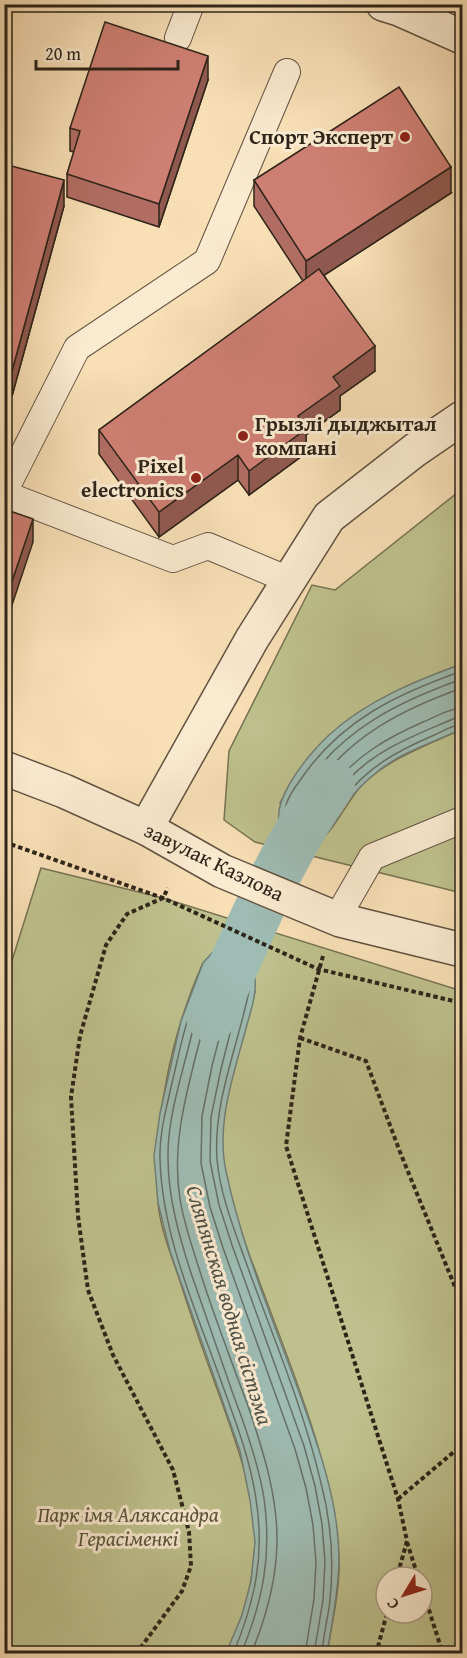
<svg xmlns="http://www.w3.org/2000/svg" width="467" height="1658" viewBox="0 0 467 1658" font-family="'Gentium Book Plus',serif">
<rect width="100%" height="100%" fill="#f8dfb6"/>
<filter id="stains"><feTurbulence type="fractalNoise" baseFrequency=".00333" numOctaves="4"/><feColorMatrix values="0 0 0 0 .2 0 0 0 0 .09 0 0 0 0 .02 0 0 0 .5 -.17"/></filter>
<radialGradient id="worn" r=".72"><stop offset=".6" stop-color="#630" stop-opacity="0"/><stop offset="1" stop-color="#630" stop-opacity=".3"/></radialGradient>
<g fill="#bec18d" stroke="#767253" stroke-width="1.5" fill-rule="evenodd">
<path d="M462 489V664C380 694 323 723 280 803L294 841C303 844 311 846 320 840 336 828 347 801 362 785 389 758 428 745 462 729V893L255 842 224 820 229 751 312 585 335 590Z"/>
<path d="M41 868 163 898 462 991V1653H327C332 1623 340 1590 339 1559 333 1464 293 1374 261 1286 246 1245 228 1203 223 1160 217 1105 244 1045 255 991L203 963C171 1034 153 1122 158 1201 159 1226 173 1260 181 1284 193 1323 207 1361 221 1400 237 1445 256 1495 255 1545 253 1583 244 1620 226 1653L5 1654 4 986ZM386 1577H422V1613H386Z"/>
</g>
<g fill="#9ebcb4" stroke="#717f76" stroke-width="1.5">
<path d="M462 664V729C434 742 401 752 377 772 365 781 354 793 345 805 336 817 330 838 314 843 305 847 296 842 289 837 256 813 311 752 330 734 368 700 415 681 462 664Z"/>
<path d="M224 949C238 955 253 962 255 979 257 996 249 1016 245 1032 233 1076 216 1126 226 1171 242 1248 274 1322 300 1395 319 1448 340 1506 339 1563 338 1594 332 1624 327 1653H226L242 1615 251 1581 255 1542 250 1500 240 1451 170 1251 158 1203 154 1156 160 1113 181 1021 203 963 212 953Z"/>
</g>
<g fill="none" stroke-linecap="round" stroke-linejoin="round">
<g stroke="#667066" stroke-width="1.5">
<path d="M462 671C397 694 341 720 301 779 289 795 279 810 289 829 296 835 304 841 314 837 327 830 333 811 342 800 368 767 395 752 432 736 442 732 452 725 462 724"/>
<path d="M462 679C400 701 342 729 305 786 297 798 288 810 295 824L306 831C318 828 340 790 350 778 378 748 419 734 455 718L462 717"/>
<path d="M462 688C403 709 349 736 313 790 308 798 299 809 302 819L305 821 308 820C317 811 322 799 329 789 357 756 384 739 423 722 436 717 449 708 462 708"/>
<path d="M233 1654C255 1601 265 1556 256 1499 250 1458 235 1420 221 1381 196 1310 162 1236 160 1159 159 1135 166 1110 171 1087 177 1064 181 1039 189 1016 196 997 201 963 224 956 242 963 249 971 249 991 238 1046 213 1102 217 1159 220 1196 236 1234 248 1268 274 1339 304 1410 321 1483 331 1521 334 1561 330 1600 328 1618 323 1636 322 1654"/>
<path d="M241 1654C263 1600 272 1556 264 1498 258 1462 246 1428 233 1394 219 1354 205 1314 191 1273 179 1236 168 1197 168 1158 167 1118 183 1072 192 1033 196 1017 209 969 223 964 237 969 241 976 241 990L221 1069 211 1117 210 1161 219 1205 232 1245 304 1446 315 1486 322 1524 325 1562 323 1600 314 1654"/>
<path d="M251 1654C266 1618 276 1583 277 1544 278 1497 263 1450 248 1406 232 1363 216 1321 202 1278 194 1252 184 1225 180 1199 172 1150 184 1102 196 1055 201 1037 212 986 224 974L231 979 232 989 212 1066 202 1116 201 1163 210 1207 223 1248 295 1449 306 1488 313 1525 316 1562 314 1599 305 1654"/>
</g>
<path stroke="#9ebcb4" stroke-width="50" d="M211 1017C246 937 280 855 330 784"/>
<g stroke="#605340" stroke-width="28">
<g id="service">
<polyline points="178,38 191,4"/>
<polyline points="4,492 77,348 207,261 287,72"/>
<polyline points="4,494 173,559 208,546 289,580"/>
<polyline points="337,918 372,857 462,820"/>
</g>
</g>
<g stroke="#605340" stroke-width="36">
<g id="minor">
<polyline points="383,4 399,9 462,37"/>
<polyline points="4,768 64,791 146,828 222,871 340,920 462,950"/>
<polyline points="146,828 252,639 329,517 415,450 462,418"/>
</g>
</g>
<g stroke="#2d2419" stroke-width="4" stroke-dasharray="4.5 3" stroke-linecap="butt">
<polyline points="4,842 163,898 318,969 462,1003"/>
<polyline points="323,956 300,1038 286,1146 398,1499 407,1541 397,1577"/>
<polyline points="300,1038 366,1061 400,1152 462,1304"/>
<polyline points="398,1499 462,1445"/>
<polyline points="407,1542 418,1577"/>
<polyline points="422,1588 443,1654"/>
<polyline points="136,1654 182,1591 191,1566 189,1532 173,1470 113,1355 88,1290 78,1216 71,1097 80,1036 106,945 127,914 163,898 168,888"/>
<polyline points="376,1654 387,1613"/>
</g>
<use href="#service" stroke="#faead0" stroke-width="26"/>
<use href="#minor" stroke="#faead0" stroke-width="33"/>
</g>
<g fill="#b16d63" stroke="#2d2419" stroke-width="1.5">
<polygon points="208,80 159,227 67,197 67,174 74,152 70,151 70,128"/>
<polygon points="4,164 64,206 12,396 4,394"/>
<polygon points="254,180 451,193 324,275 375,371 340,396 340,410 306,435 306,453 249,495 238,480 159,537 99,454 99,430 303,281 254,206"/>
</g>
<g fill="#905950" stroke="#2d2419" stroke-width="1.5">
<polygon points="208,56 208,80 159,227 159,204"/>
<polygon points="451,167 451,193 306,287 306,261"/>
<polygon points="64,180 64,206 12,396 12,371"/>
<polygon points="375,346 375,371 340,396 340,410 306,435 306,453 249,495 249,471 333,377"/>
<polygon points="238,455 238,480 159,537 159,512"/>
<polygon points="33,519 33,542 4,629 4,605"/>
</g>
<g fill="#ce7f73" stroke="#2d2419" stroke-width="1.5">
<polygon points="105,22 208,56 159,204 67,174 80,131 70,128"/>
<polygon points="399,87 451,167 306,261 254,180"/>
<polygon points="4,164 64,180 12,371 4,368"/>
<polygon points="319,269 375,346 333,377 340,386 298,416 306,429 249,471 238,455 159,512 99,430"/>
<polygon points="4,509 33,519 4,605"/>
</g>
<g fill="#8f2418" stroke="#faead0" stroke-width="2">
<circle cx="405" cy="137" r="6"/>
<circle cx="243" cy="436" r="6"/>
<circle cx="196" cy="478" r="6"/>
</g>
<g text-anchor="middle" stroke-width="6" stroke-linejoin="round" paint-order="stroke">
<g font-size="21" font-weight="bold" fill="#2d2419" stroke="#faead0" text-anchor="end">
<text x="393" y="144">Спорт Эксперт</text>
<text x="255" y="431" text-anchor="start">Грызлі дыджытал<tspan x="255" dy="24">компані</tspan></text>
<text x="184" y="473">Pixel<tspan x="184" dy="24">electronics</tspan></text>
</g>
<g font-size="21" fill="#2d2419" stroke="#faead0">
<text transform="translate(214 862) rotate(26)" y="7">завулак Казлова</text>
</g>
<g font-size="21" font-style="italic" fill="#58533c" stroke="#faead0">
<text x="128" y="1522">Парк імя Аляксандра<tspan x="128" dy="24">Герасіменкі</tspan></text>
</g>
<g font-size="22" font-style="italic" fill="#4f5248" stroke="#faead0">
<text transform="translate(230 1305) rotate(73)" y="8">Сляпянская водная сістэма</text>
</g>
</g>
<rect width="467" height="1658" fill="none" stroke="#f8dfb6" stroke-width="24"/>
<rect x="6" y="6" width="455" height="1646" fill="none" stroke="#2d2419" stroke-width="3"/>
<rect x="12" y="12" width="443" height="1634" fill="none" stroke="#2d2419" stroke-width="1.5"/>
<g transform="translate(404 1595) rotate(232)"><circle r="28" fill="#faead0" stroke="#a89b87" stroke-width="1.5"/>
<path d="M0-4.5L10 22L0 15L-10 22Z" fill="#8f2418"/>
<text y="-9" font-size="16" font-weight="bold" text-anchor="middle" fill="#2d2419">С</text>
</g>
<path d="M36 60v9h142v-9" fill="none" stroke="#2d2419" stroke-width="3"/>
<text x="45" y="60" font-size="18" fill="#2d2419" stroke="#faead0" stroke-width="4.5" paint-order="stroke">20 m</text>
<rect width="100%" height="100%" filter="url(#stains)"/>
<rect width="100%" height="100%" fill="url(#worn)"/>
</svg>
